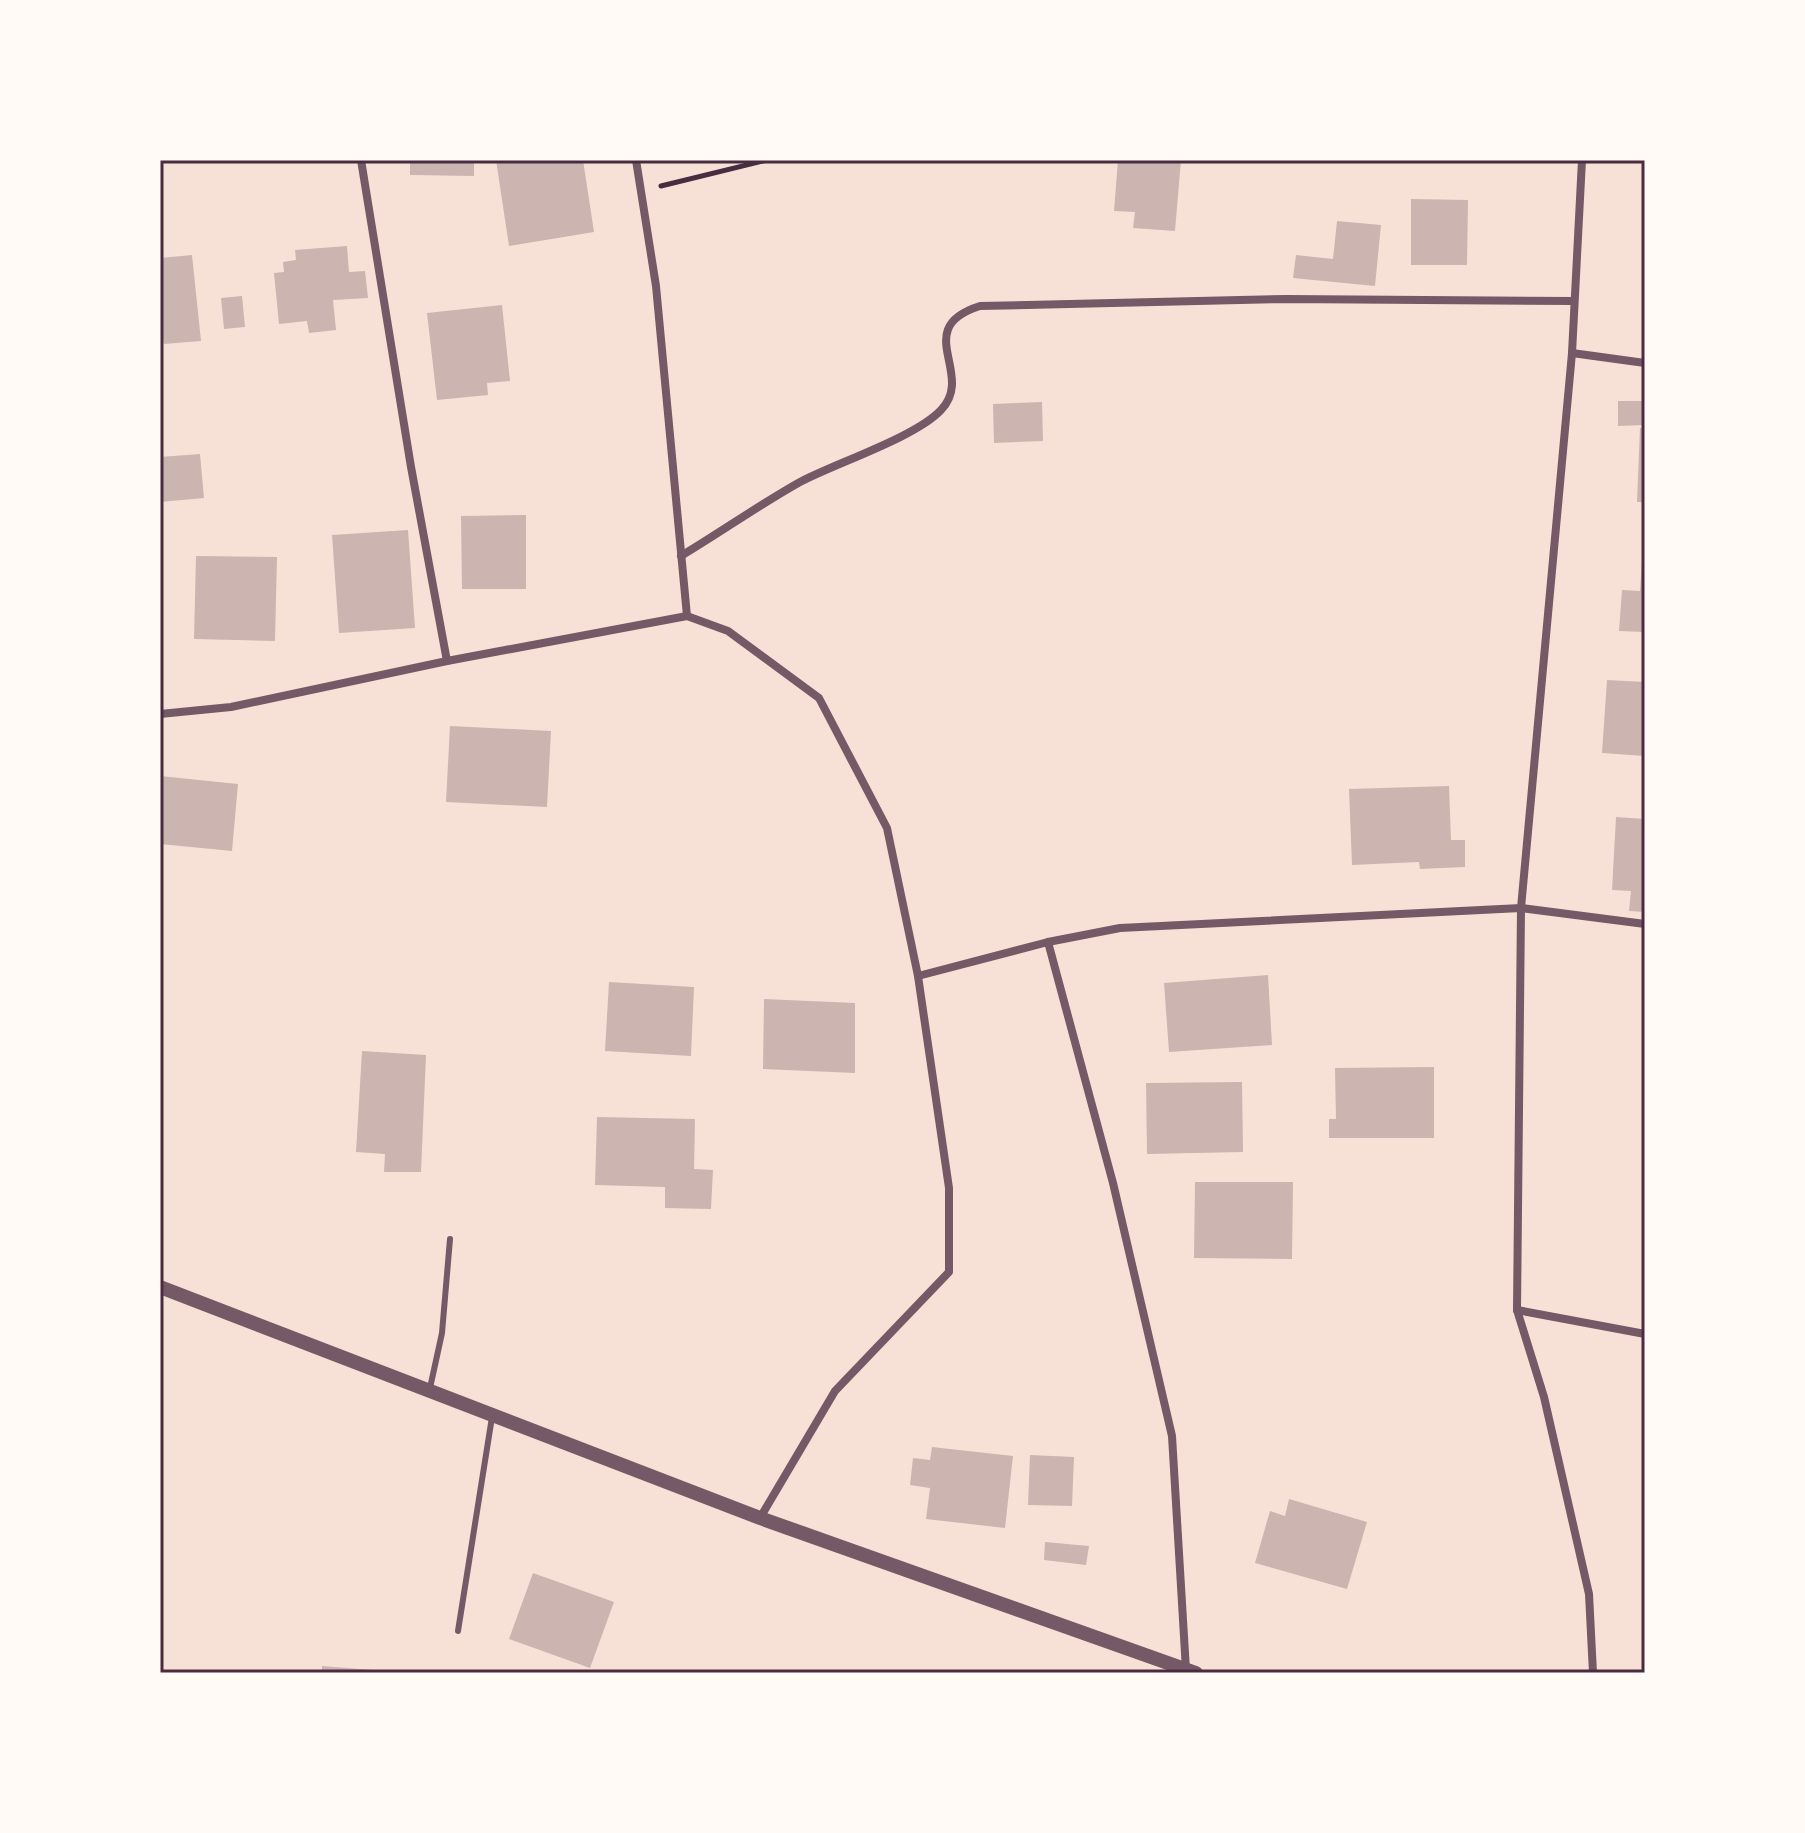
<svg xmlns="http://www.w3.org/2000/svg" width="1805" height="1833" viewBox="0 0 1805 1833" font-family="Montserrat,sans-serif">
<rect width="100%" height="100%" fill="#f7e1d7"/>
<g fill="#ccb4b1">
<polygon points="410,160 474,160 474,176 410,175"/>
<polygon points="496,160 583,160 594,232 509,246"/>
<polygon points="1118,160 1181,160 1175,231 1133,228 1135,212 1114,211"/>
<polygon points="1411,199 1468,200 1467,265 1411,265"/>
<polygon points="1337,221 1381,225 1375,286 1293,278 1296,255 1333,259"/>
<polygon points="347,246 349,272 365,271 368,298 333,300 336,330 309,333 307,321 279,324 274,273 284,272 283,262 296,260 295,250"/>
<polygon points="192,255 201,341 164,344 160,325 160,258"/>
<polygon points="242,296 245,327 224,329 221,298"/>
<polygon points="502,305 510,381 487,383 488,395 437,400 427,313"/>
<polygon points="1618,401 1645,401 1645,425 1618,426"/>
<polygon points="1042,402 1043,441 994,443 993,404"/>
<polygon points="1640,428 1645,428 1645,502 1637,502"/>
<polygon points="200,454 204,498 160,502 160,457"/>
<polygon points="526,515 526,589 462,589 461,516"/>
<polygon points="408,530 415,628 339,633 332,535"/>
<polygon points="1643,545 1645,632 1619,631 1622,590 1640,591"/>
<polygon points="196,556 277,557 275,641 194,639"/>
<polygon points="1607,680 1645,682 1645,756 1602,753"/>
<polygon points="450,726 551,731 547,807 446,802"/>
<polygon points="160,776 238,784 232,851 160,844"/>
<polygon points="1449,786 1451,840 1465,840 1465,867 1420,869 1419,862 1352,865 1349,789"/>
<polygon points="1616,817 1645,819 1645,912 1629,911 1631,891 1612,890"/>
<polygon points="1268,975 1272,1045 1169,1052 1164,983"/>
<polygon points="609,982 694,987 691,1056 605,1051"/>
<polygon points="764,999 855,1003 855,1073 763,1069"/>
<polygon points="362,1051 426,1055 421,1172 384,1172 385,1154 356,1152"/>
<polygon points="1434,1067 1434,1138 1329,1138 1329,1119 1336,1119 1335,1068"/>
<polygon points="1242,1082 1243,1152 1147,1154 1146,1083"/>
<polygon points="597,1117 695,1119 694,1169 713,1170 711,1209 665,1208 665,1187 595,1185"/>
<polygon points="1195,1182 1293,1182 1292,1259 1194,1258"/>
<polygon points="932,1447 1013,1456 1005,1528 926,1519 930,1488 910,1485 913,1458 930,1460"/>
<polygon points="1030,1455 1074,1457 1072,1506 1028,1505"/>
<polygon points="1289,1499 1367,1522 1347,1589 1255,1563 1270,1511 1285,1516"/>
<polygon points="1045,1542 1089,1546 1086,1565 1044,1560"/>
<polygon points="533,1573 614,1602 590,1668 509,1639"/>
<polygon points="322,1666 385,1671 385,1673 322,1673"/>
</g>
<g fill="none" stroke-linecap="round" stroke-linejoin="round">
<polyline stroke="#4a2c40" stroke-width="5" points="661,186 767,160"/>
<g stroke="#755966" stroke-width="6">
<polyline points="430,1388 442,1333 450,1239"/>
<polyline points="458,1631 492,1417"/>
</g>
<g stroke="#755966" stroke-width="8">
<polyline points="361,160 411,467 447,661"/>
<polyline points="636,160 656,286 687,616"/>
<polyline points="1582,160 1572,353 1521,908 1517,1310 1544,1397 1589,1594 1593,1673"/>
<polyline points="1572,353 1645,363"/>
<path d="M681 556C721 532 759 505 800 482 836 463 916 437 941 410 976 374 910 328 980 306L1286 299 1574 301"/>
<polyline points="160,714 231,707 447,661 687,616 728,631 819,698 887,828 918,976 949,1188 949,1272 835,1391 760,1518"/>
<polyline points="918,976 1048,942"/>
<polyline points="1517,1310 1645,1334"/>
<polyline points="1186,1670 1172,1436 1113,1183 1048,942 1120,928 1521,908 1645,924"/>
</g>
<polyline stroke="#755966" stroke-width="14" points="160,1287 760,1518 1196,1673"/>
</g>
<rect width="1805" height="1833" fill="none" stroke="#fffaf5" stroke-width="324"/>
<rect x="162" y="162" width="1481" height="1509" fill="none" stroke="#4a2c40" stroke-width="3"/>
</svg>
